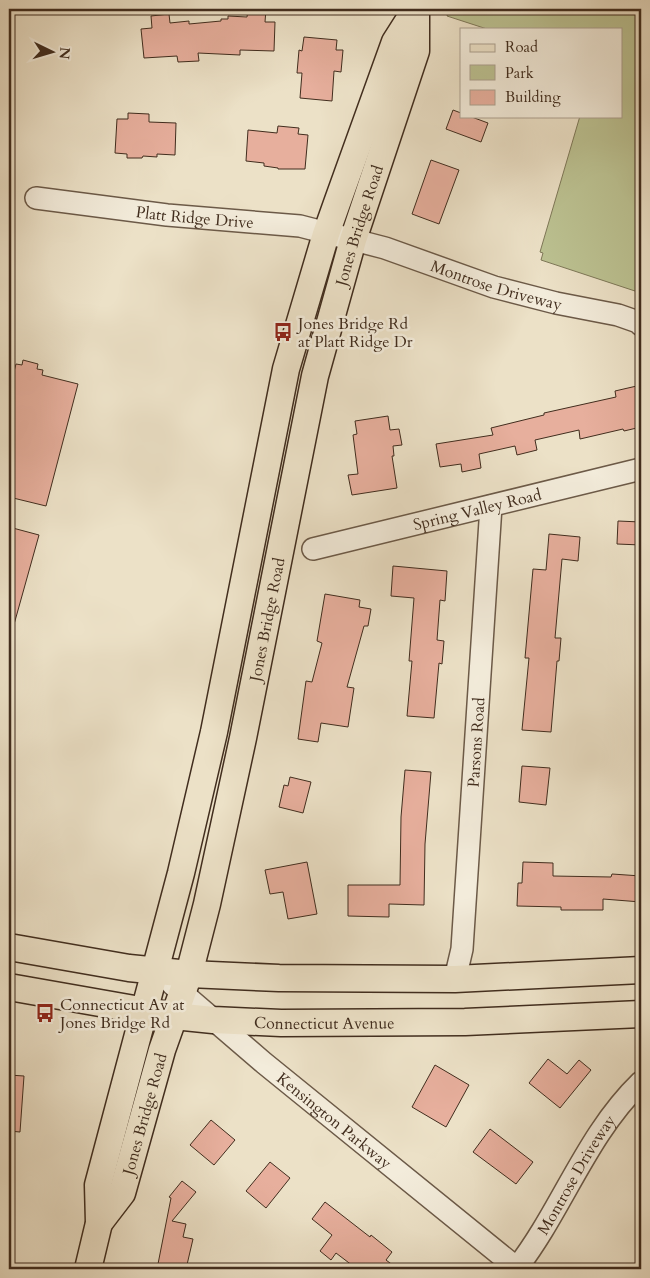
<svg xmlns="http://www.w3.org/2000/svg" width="650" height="1278" viewBox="0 0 650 1278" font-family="Cardo,serif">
<rect width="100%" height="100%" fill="#ece1c7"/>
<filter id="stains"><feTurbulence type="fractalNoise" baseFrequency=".004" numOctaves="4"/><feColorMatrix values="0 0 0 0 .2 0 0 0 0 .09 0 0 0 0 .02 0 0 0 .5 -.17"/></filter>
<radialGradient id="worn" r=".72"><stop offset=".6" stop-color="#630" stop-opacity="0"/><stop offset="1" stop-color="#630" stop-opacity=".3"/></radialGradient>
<polygon fill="#bcc292" stroke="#7e7858" points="449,9 641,9 641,293 541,260 543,253 540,252 580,116 621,116 621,29 487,29 447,16"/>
<g fill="#e7af9d" stroke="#412d1e">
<polygon points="248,9 266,9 265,22 275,22 274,51 240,50 240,55 198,53 199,61 178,62 177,56 144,58 141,29 152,28 151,16 169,14 170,23 189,21 189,24 221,21 221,19 228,19 228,16 247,17"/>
<polygon points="304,37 337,40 336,50 343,50 341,72 334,71 332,101 300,98 302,73 297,73 299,50 302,51"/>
<polygon points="453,110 461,113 461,116 469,116 488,123 481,142 446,129"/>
<polygon points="128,113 149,114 149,122 176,123 175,155 157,154 157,157 143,156 142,158 127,158 127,154 115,153 117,119 128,119"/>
<polygon points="278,126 299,128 298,134 308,135 305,169 278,169 278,168 264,166 264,163 246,161 248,130 277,133"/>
<polygon points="431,160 459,170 439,224 412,214"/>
<polygon points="23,360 38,364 37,369 43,370 42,375 78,384 46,506 9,497 13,482 9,480 9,383 11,383 16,364 22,365"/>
<polygon points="641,385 641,427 624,431 623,429 580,439 579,430 535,440 537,450 517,455 515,446 479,454 481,468 462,472 461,464 440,467 436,444 493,435 491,428 544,415 544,413 616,397 615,391"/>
<polygon points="388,416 390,430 399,429 402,445 393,446 394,456 392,456 397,488 352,495 348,475 358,474 353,435 357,434 355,421"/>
<polygon points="618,521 641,522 641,545 617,544"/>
<polygon points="9,527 39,535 13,628 9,628"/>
<polygon points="549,534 580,537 578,561 562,559 555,638 561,638 559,661 557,661 551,732 522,730 529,658 525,658 533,569 546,570"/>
<polygon points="393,566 447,571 445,601 440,600 437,640 444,641 442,664 439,663 434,718 407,716 412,661 409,661 414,598 391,596"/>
<polygon points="325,594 360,600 359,607 371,609 368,626 364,626 347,687 354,688 348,727 321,723 318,742 298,739 306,681 312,682 322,643 317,641"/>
<polygon points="522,766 550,768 546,805 519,802"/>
<polygon points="405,770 431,772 425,844 424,905 389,904 389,917 348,916 348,885 400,885 401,817"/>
<polygon points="290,777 311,782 303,813 279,807 284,785 288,786"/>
<polygon points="307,862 317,914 288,919 283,892 270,894 265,870"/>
<polygon points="523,862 553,863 553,876 611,877 612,874 641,876 641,902 603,899 603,910 561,910 561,907 517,906 518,883 522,883"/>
<polygon points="548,1059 567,1074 579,1060 591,1070 560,1108 529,1083"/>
<polygon points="435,1065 469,1085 446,1127 412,1107"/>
<polygon points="9,1075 24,1076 20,1132 9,1131"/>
<polygon points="211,1120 235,1140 214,1165 190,1145"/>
<polygon points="490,1129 533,1162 516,1184 473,1152"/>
<polygon points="270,1162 290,1178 266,1208 246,1191"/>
<polygon points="182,1181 196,1192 172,1221 186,1224 183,1237 193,1239 186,1269 157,1269 171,1198 169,1197"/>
<polygon points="325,1202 370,1237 371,1235 392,1252 386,1260 398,1269 357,1269 336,1253 331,1260 320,1251 332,1235 312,1219"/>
</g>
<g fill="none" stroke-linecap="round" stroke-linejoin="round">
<g stroke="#6c5a48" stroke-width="24">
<g id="minor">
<path id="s1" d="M36 198 167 215 300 226 385 248 494 287 556 303 618 315 638 322 641 325"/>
<path id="s2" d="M313 549 641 469"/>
<path id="s3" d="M455 979 462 949 491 506"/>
<path id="s4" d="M172 984 264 1063 518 1269"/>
<path id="s5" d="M516 1269C562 1210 586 1135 641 1082"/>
</g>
</g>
<g stroke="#412d1e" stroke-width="29">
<g id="major">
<polyline points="9,947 129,968 189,974 279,978 455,979 641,970"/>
<path id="s6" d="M9 987 174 1016 213 1020 281 1023 465 1022 641 1014"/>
<path id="s7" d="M99 1223 122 1193 162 1050 189 974 207 904 243 738 315 376 353 240 416 51V10"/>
<polyline points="88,1269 99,1223 98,1185 181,873 214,732 286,369 326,234 337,203 395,42 416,9"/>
</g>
</g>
<use href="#minor" stroke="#f3ecdb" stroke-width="21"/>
<use href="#major" stroke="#ece1c7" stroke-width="26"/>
</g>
<defs>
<g id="bus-bare" transform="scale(1.5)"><path d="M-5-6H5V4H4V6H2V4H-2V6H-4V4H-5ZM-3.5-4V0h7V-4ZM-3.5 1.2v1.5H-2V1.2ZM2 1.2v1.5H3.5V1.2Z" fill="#8f2418" stroke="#f3ecdb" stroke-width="2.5" paint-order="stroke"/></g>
</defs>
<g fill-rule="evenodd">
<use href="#bus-bare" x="283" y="332"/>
<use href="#bus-bare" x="45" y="1013"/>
</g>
<g text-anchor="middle" stroke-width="5" stroke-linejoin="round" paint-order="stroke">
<g font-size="16" fill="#412d1e" stroke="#f3ecdb">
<text dy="6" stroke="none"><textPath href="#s1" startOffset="160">Platt Ridge Drive</textPath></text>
<text dy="6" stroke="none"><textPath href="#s7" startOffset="1035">Jones Bridge Road</textPath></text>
<text dy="6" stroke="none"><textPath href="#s1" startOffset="471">Montrose Driveway</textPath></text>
<text dy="6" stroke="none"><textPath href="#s2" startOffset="169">Spring Valley Road</textPath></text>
<text dy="6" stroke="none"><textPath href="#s7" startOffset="630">Jones Bridge Road</textPath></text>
<text dy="6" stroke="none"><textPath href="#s3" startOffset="238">Parsons Road</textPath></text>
<text dy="6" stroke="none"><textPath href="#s6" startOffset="318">Connecticut Avenue</textPath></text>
<text dy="6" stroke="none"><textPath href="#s7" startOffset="120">Jones Bridge Road</textPath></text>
<text dy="6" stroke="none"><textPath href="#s4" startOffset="212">Kensington Parkway</textPath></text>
<text dy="6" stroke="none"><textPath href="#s5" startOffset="112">Montrose Driveway</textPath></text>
</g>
<g font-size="16" fill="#412d1e" stroke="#f3ecdb" text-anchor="start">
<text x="298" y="329">Jones Bridge Rd<tspan x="298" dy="18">at Platt Ridge Dr</tspan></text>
<text x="60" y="1010">Connecticut Av at<tspan x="60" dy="18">Jones Bridge Rd</tspan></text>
</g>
</g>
<rect width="650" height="1278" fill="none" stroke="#ece1c7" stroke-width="30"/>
<rect x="10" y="10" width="630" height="1258" fill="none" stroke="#412d1e" stroke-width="2.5"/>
<rect x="15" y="15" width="620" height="1248" fill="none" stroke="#412d1e"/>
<rect x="460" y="28" width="162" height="90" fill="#f3ecdb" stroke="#aca08f"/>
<rect x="470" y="44" width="25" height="8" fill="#ece1c7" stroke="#aca08f"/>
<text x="505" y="52" font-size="15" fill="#412d1e">Road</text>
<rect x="470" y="65" width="25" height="15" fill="#bcc292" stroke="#aca08f"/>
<text x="505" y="78" font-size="15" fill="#412d1e">Park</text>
<rect x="470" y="90" width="25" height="15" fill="#e7af9d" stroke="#aca08f"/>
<text x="505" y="102" font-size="15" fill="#412d1e">Building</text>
<g transform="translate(52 52) rotate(95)" stroke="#f3ecdb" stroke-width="4" paint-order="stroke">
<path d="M0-4L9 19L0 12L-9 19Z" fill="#412d1e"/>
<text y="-8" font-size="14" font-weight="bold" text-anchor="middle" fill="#412d1e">N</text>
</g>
<rect width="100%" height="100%" filter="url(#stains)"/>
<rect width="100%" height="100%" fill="url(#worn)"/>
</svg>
